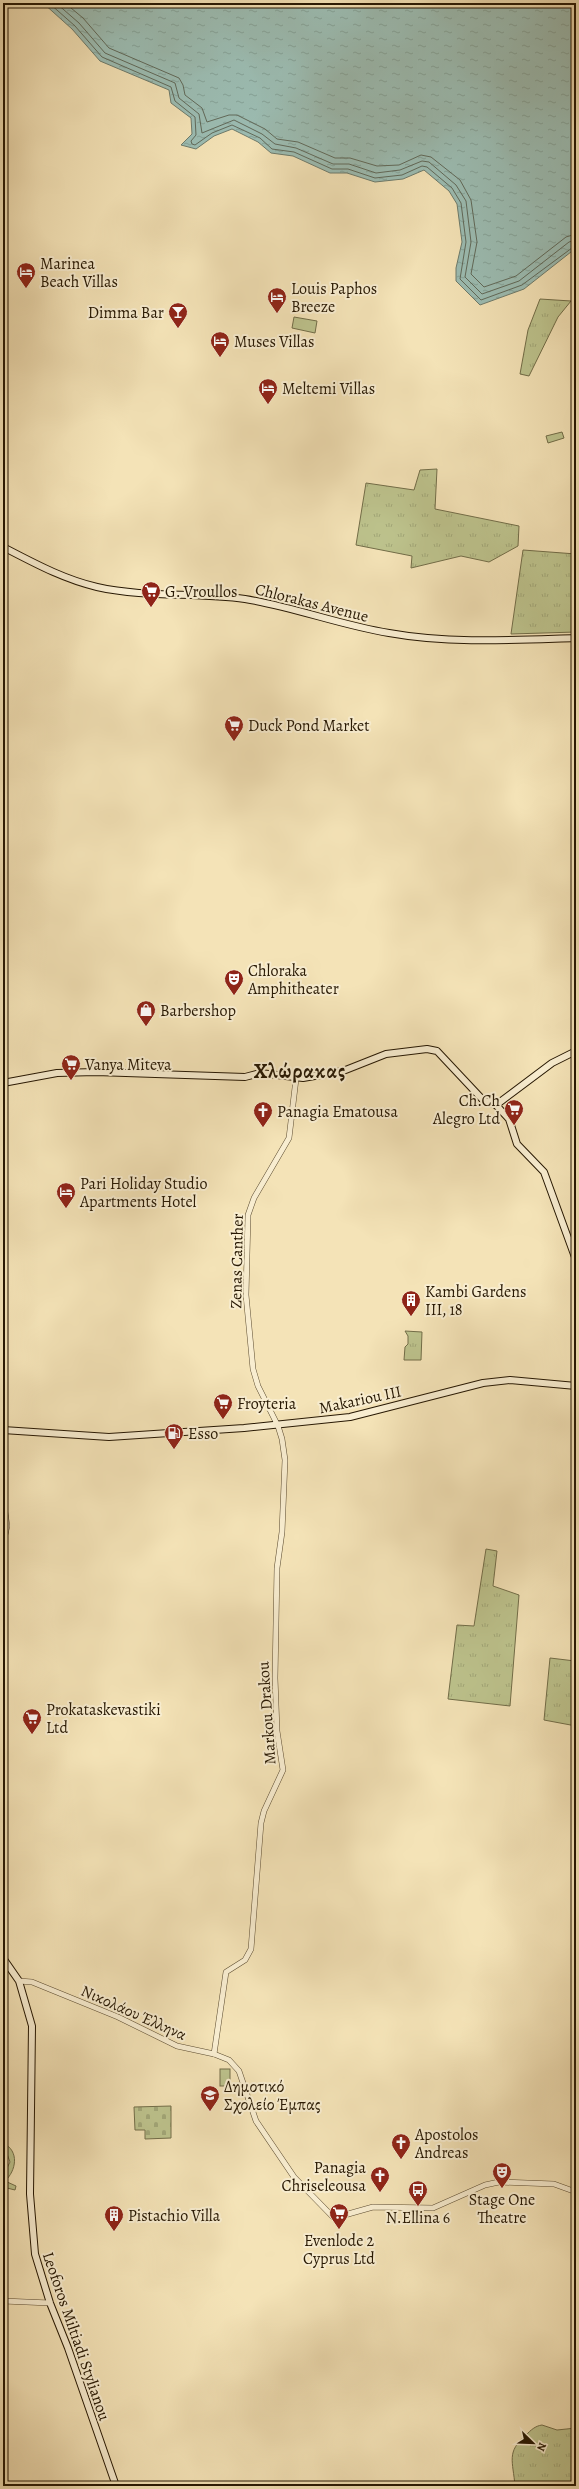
<svg xmlns="http://www.w3.org/2000/svg" width="579" height="2489" viewBox="0 0 579 2489" font-family="Alegreya,serif">
<defs>
<pattern id="grass-tufts" width="24" height="20" patternUnits="userSpaceOnUse"><rect width="24" height="20" fill="#bdc38d"/><path d="M3 7l-1-3M5 7V3M7 7l1-3M15 17l-1-3M17 17v-4M19 17l1-3" fill="none" stroke="#a2a778"/></pattern>
<pattern id="cemetery-stones" width="16" height="16" patternUnits="userSpaceOnUse"><rect width="16" height="16" fill="#bdc38d"/><path d="M2 7V4a2 2 0 0 1 4 0v3zM10 15v-3a2 2 0 0 1 4 0v3z" fill="#a2a778"/></pattern>
<pattern id="water-ripples" width="26" height="14" patternUnits="userSpaceOnUse"><rect width="26" height="14" fill="#9cbdb3"/><path d="M2 4q2-2 4 0t4 0M15 11q2-2 4 0t4 0" fill="none" stroke="#86a298"/></pattern>
</defs>
<rect width="100%" height="100%" fill="#f4e3b7"/>
<filter id="stains"><feTurbulence type="fractalNoise" baseFrequency=".005" numOctaves="4"/><feColorMatrix values="0 0 0 0 .2 0 0 0 0 .09 0 0 0 0 .02 0 0 0 .5 -.17"/></filter>
<radialGradient id="worn" r=".72"><stop offset=".6" stop-color="#630" stop-opacity="0"/><stop offset="1" stop-color="#630" stop-opacity=".3"/></radialGradient>
<g fill="url(#grass-tufts)" stroke="#726d48">
<polygon points="540,299 571,301 558,317 529,376 520,374 528,330"/>
<polygon points="437,469 435,509 519,526 518,546 489,562 461,556 411,568 412,556 356,545 366,483 414,490 420,470"/>
<polygon points="523,550 576,554 576,632 511,634"/>
<polygon points="405,1331 422,1332 421,1360 404,1360 405,1347 408,1344 408,1336"/>
<polygon points="486,1549 497,1551 493,1586 519,1595 510,1706 448,1699 457,1625 474,1626"/>
<polygon points="576,1648 576,1726 544,1720 550,1658 575,1661"/>
<path d="M542 2425 557 2430 576 2428V2486H515C513 2461 506 2452 526 2435 531 2430 535 2426 542 2425Z"/>
</g>
<polygon fill="url(#cemetery-stones)" stroke="#726d48" points="171,2106 171,2138 145,2139 145,2130 135,2130 134,2107"/>
<g fill="#bdc38d" stroke="#726d48">
<polygon points="294,317 317,321 315,333 292,328"/>
<polygon points="562,432 564,438 548,443 546,436"/>
<rect x="220" y="2069" width="10" height="17"/>
<path d="M3 2143C20 2151 16 2171 5 2181L16 2186 15 2190 3 2187V2176L10 2162Z"/>
</g>
<polygon fill="url(#water-ripples)" stroke="#6d7b6c" points="43,3 576,3 576,248 524,289 480,305 456,281 456,268 462,242 457,204 449,191 424,170 403,179 375,182 347,173 330,173 293,156 271,153 258,142 232,129 214,136 196,149 181,145 192,134 191,118 171,103 169,90 100,61 72,29"/>
<g fill="none" stroke-linecap="round" stroke-linejoin="round">
<g stroke="#616a5a" stroke-width="1">
<polyline points="49,3 75,26 102,57 171,87 175,101 195,117 196,135 191,141 192,144 195,145 212,133 232,125 260,138 272,149 294,152 332,169 348,169 375,178 402,175 422,166 427,167 452,188 461,203 466,242 460,279 481,300 522,285 576,245"/>
<polyline points="56,3 79,23 105,53 175,83 179,98 199,114 202,133 234,120 262,134 275,144 296,148 333,164 349,164 376,173 400,170 422,161 429,162 456,185 466,201 471,242 465,277 482,294 519,281 569,242 576,240"/>
<polyline points="65,3 83,18 109,48 179,78 183,85 185,95 202,108 207,122 229,115 237,115 265,129 277,139 298,142 335,158 350,158 377,166 399,165 421,155 431,157 460,180 471,200 477,242 471,274 484,287 516,276 566,237 576,234"/>
</g>
<g stroke="#5a4a2f" stroke-width="6">
<g id="tertiary">
<polyline points="3,1498 7,1526 3,1544"/>
<polyline points="19,1981 32,1982 118,2017 177,2046 214,2054 229,2060 239,2071 256,2121 294,2177 334,2218 373,2207 433,2208 485,2185 499,2182 554,2184 576,2192"/>
<polyline points="214,2054 226,1972 245,1960 251,1949 261,1823 264,1811 283,1770 277,1731 275,1678 277,1568 282,1532 285,1460 282,1439 278,1426 258,1386 253,1369 246,1295 248,1215 254,1198 289,1138 296,1079"/>
<polyline points="3,2301 50,2303"/>
</g>
</g>
<g stroke="#261702" stroke-width="8">
<g id="secondary">
<path d="M3 547C34 563 63 579 97 587 146 598 196 592 245 599 294 607 340 625 389 633 450 644 514 640 576 638"/>
<polyline points="3,1083 57,1073 96,1072 245,1077 260,1073 303,1078 343,1071 386,1054 427,1049 437,1051 483,1100 496,1105 509,1119 517,1144 544,1172 576,1260"/>
<polyline points="496,1105 552,1063 576,1051"/>
<polyline points="3,1430 109,1437 244,1428 350,1417 483,1383 510,1380 576,1386"/>
<polyline points="3,1958 19,1981 32,2026 30,2194 35,2254 50,2303 68,2348 116,2486"/>
</g>
</g>
<use href="#tertiary" stroke="#f8edd0" stroke-width="5"/>
<use href="#secondary" stroke="#f8edd0" stroke-width="6"/>
</g>
<defs>
<g id="hotel-pin" transform="scale(1)"><path d="M0 17L-7.5 6A9.5 9.5 0 1 1 7.5 6Z" fill="#8f2418" stroke="#f8edd0"/><path d="M-6-4.5h1.5V1H6V5H4.5V3h-9V5H-6ZM-4 0a1.8 1.8 0 1 1 3.6 0ZM.5 0V-2.5h3Q6-2.5 6 0Z" fill="#fff"/></g>
<g id="bar-pin" transform="scale(1)"><path d="M0 17L-7.5 6A9.5 9.5 0 1 1 7.5 6Z" fill="#8f2418" stroke="#f8edd0"/><path d="M-6-5H6L.8 .8V4.5H3.5V6h-7V4.5H-.8V.8Z" fill="#fff"/></g>
<g id="supermarket-pin" transform="scale(1)"><path d="M0 17L-7.5 6A9.5 9.5 0 1 1 7.5 6Z" fill="#8f2418" stroke="#f8edd0"/><path d="M-6-5.5h2.5l.6 2H6L4.5 2H-2.5L-4.4-4H-6ZM-1.5 3.2a1.3 1.3 0 1 0 .1 0ZM3 3.2a1.3 1.3 0 1 0 .1 0Z" fill="#fff"/></g>
<g id="theatre-pin" transform="scale(1)"><path d="M0 17L-7.5 6A9.5 9.5 0 1 1 7.5 6Z" fill="#8f2418" stroke="#f8edd0"/><path d="M-5-5.5Q0-4 5-5.5V0Q5 5 0 6Q-5 5-5 0ZM-3.3-2.5H-1v1.5H-3.3ZM1-2.5H3.3v1.5H1ZM-2.8 1Q0 5.5 2.8 1Z" fill="#fff"/></g>
<g id="shop-pin" transform="scale(1)"><path d="M0 17L-7.5 6A9.5 9.5 0 1 1 7.5 6Z" fill="#8f2418" stroke="#f8edd0"/><path d="M-5-2.5h2.3a2.7 3.5 0 0 1 5.4 0H5L5.5 6h-11ZM-1.5-2.5h3a1.5 2.3 0 0 0-3 0Z" fill="#fff"/></g>
<g id="church-pin" transform="scale(1)"><path d="M0 17L-7.5 6A9.5 9.5 0 1 1 7.5 6Z" fill="#8f2418" stroke="#f8edd0"/><path d="M-1.2-6h2.4v3.5h3.3v2.4h-3.3V6h-2.4V-.1h-3.3v-2.4h3.3Z" fill="#fff"/></g>
<g id="building-pin" transform="scale(1)"><path d="M0 17L-7.5 6A9.5 9.5 0 1 1 7.5 6Z" fill="#8f2418" stroke="#f8edd0"/><path d="M-4-6H4V6H1V3H-1V6H-4ZM-2.5-4.3h1.7v1.8h-1.7ZM.8-4.3h1.7v1.8H.8ZM-2.5-1h1.7V.8h-1.7ZM.8-1h1.7V.8H.8Z" fill="#fff"/></g>
<g id="fuel-pin" transform="scale(1)"><path d="M0 17L-7.5 6A9.5 9.5 0 1 1 7.5 6Z" fill="#8f2418" stroke="#f8edd0"/><path d="M-5.5-6h7V0h2V4h1.3V-2.5L3-4.5l.8-.8L6-3V5H2.5V1h-1V6h-7ZM-4.2-4.7v3.2H.2V-4.7Z" fill="#fff"/></g>
<g id="school-pin" transform="scale(1)"><path d="M0 17L-7.5 6A9.5 9.5 0 1 1 7.5 6Z" fill="#8f2418" stroke="#f8edd0"/><path d="M0-5L7-2L0 1L-7-2ZM-4 1L0 2.5L4 1V4Q0 6-4 4Z" fill="#fff"/></g>
<g id="bus-pin" transform="scale(1)"><path d="M0 17L-7.5 6A9.5 9.5 0 1 1 7.5 6Z" fill="#8f2418" stroke="#f8edd0"/><path d="M-5-6H5V4H4V6H2V4H-2V6H-4V4H-5ZM-3.5-4V0h7V-4ZM-3.5 1.2v1.5H-2V1.2ZM2 1.2v1.5H3.5V1.2Z" fill="#fff"/></g>
</defs>
<g fill-rule="evenodd">
<use href="#hotel-pin" x="26" y="272"/>
<use href="#hotel-pin" x="277" y="297"/>
<use href="#bar-pin" x="178" y="312"/>
<use href="#hotel-pin" x="220" y="341"/>
<use href="#hotel-pin" x="268" y="388"/>
<use href="#supermarket-pin" x="151" y="591"/>
<use href="#supermarket-pin" x="234" y="725"/>
<use href="#theatre-pin" x="234" y="979"/>
<use href="#shop-pin" x="146" y="1010"/>
<use href="#supermarket-pin" x="71" y="1064"/>
<use href="#supermarket-pin" x="514" y="1109"/>
<use href="#church-pin" x="263" y="1111"/>
<use href="#hotel-pin" x="66" y="1192"/>
<use href="#building-pin" x="411" y="1300"/>
<use href="#supermarket-pin" x="223" y="1403"/>
<use href="#fuel-pin" x="174" y="1433"/>
<use href="#supermarket-pin" x="32" y="1718"/>
<use href="#school-pin" x="210" y="2095"/>
<use href="#church-pin" x="401" y="2143"/>
<use href="#theatre-pin" x="502" y="2172"/>
<use href="#church-pin" x="380" y="2176"/>
<use href="#bus-pin" x="418" y="2190"/>
<use href="#supermarket-pin" x="339" y="2213"/>
<use href="#building-pin" x="114" y="2215"/>
</g>
<g text-anchor="middle" stroke-width="4" stroke-linejoin="round" paint-order="stroke">
<g font-size="16" fill="#261702" stroke="#f8edd0" text-anchor="start">
<text x="40" y="269">Marinea<tspan x="40" dy="18">Beach Villas</tspan></text>
<text x="291" y="294">Louis Paphos<tspan x="291" dy="18">Breeze</tspan></text>
<text x="164" y="318" text-anchor="end">Dimma Bar</text>
<text x="234" y="347">Muses Villas</text>
<text x="282" y="394">Meltemi Villas</text>
<text x="165" y="597">G. Vroullos</text>
<text x="248" y="731">Duck Pond Market</text>
<text x="248" y="976">Chloraka<tspan x="248" dy="18">Amphitheater</tspan></text>
<text x="160" y="1016">Barbershop</text>
<text x="85" y="1070">Vanya Miteva</text>
<text x="500" y="1106" text-anchor="end">Ch.Ch<tspan x="500" dy="18">Alegro Ltd</tspan></text>
<text x="277" y="1117">Panagia Ematousa</text>
<text x="80" y="1189">Pari Holiday Studio<tspan x="80" dy="18">Apartments Hotel</tspan></text>
<text x="425" y="1297">Kambi Gardens<tspan x="425" dy="18">III, 18</tspan></text>
<text x="237" y="1409">Froyteria</text>
<text x="188" y="1439">Esso</text>
<text x="46" y="1715">Prokataskevastiki<tspan x="46" dy="18">Ltd</tspan></text>
<text x="224" y="2092">Δημοτικό<tspan x="224" dy="18">Σχολείο Έμπας</tspan></text>
<text x="415" y="2140">Apostolos<tspan x="415" dy="18">Andreas</tspan></text>
<text x="366" y="2173" text-anchor="end">Panagia<tspan x="366" dy="18">Chriseleousa</tspan></text>
<text x="502" y="2205" text-anchor="middle">Stage One<tspan x="502" dy="18">Theatre</tspan></text>
<text x="128" y="2221">Pistachio Villa</text>
<text x="418" y="2223" text-anchor="middle">N.Ellina 6</text>
<text x="339" y="2246" text-anchor="middle">Evenlode 2<tspan x="339" dy="18">Cyprus Ltd</tspan></text>
</g>
<g font-size="16" fill="#261702" stroke="#f8edd0">
<text transform="translate(312 602) rotate(14)" y="6">Chlorakas Avenue</text>
<text transform="translate(236 1261) rotate(-89)" y="6">Zenas Canther</text>
<text transform="translate(360 1399) rotate(-12)" y="6">Makariou III</text>
<text transform="translate(266 1713) rotate(-94)" y="6">Markou Drakou</text>
<text transform="translate(134 2012) rotate(24)" y="6">Νικολάου Έλληνα</text>
<text transform="translate(77 2336) rotate(71)" y="6">Leoforos Miltiadi Stylianou</text>
</g>
<g font-size="20" font-weight="bold" letter-spacing="1" fill="#261702" stroke="#f8edd0">
<text x="300" y="1078">Χλώρακας</text>
</g>
</g>
<rect width="579" height="2489" fill="none" stroke="#f4e3b7" stroke-width="16"/>
<rect x="4" y="4" width="571" height="2481" fill="none" stroke="#261702" stroke-width="2"/>
<rect x="8" y="8" width="563" height="2473" fill="none" stroke="#261702"/>
<g transform="translate(533 2443) rotate(113)" stroke="#f8edd0" stroke-width="3" paint-order="stroke">
<path d="M0-3L7 15L0 10L-7 15Z" fill="#261702"/>
<text y="-6" font-size="11" font-weight="bold" text-anchor="middle" fill="#261702">N</text>
</g>
<rect width="100%" height="100%" filter="url(#stains)"/>
<rect width="100%" height="100%" fill="url(#worn)"/>
</svg>
